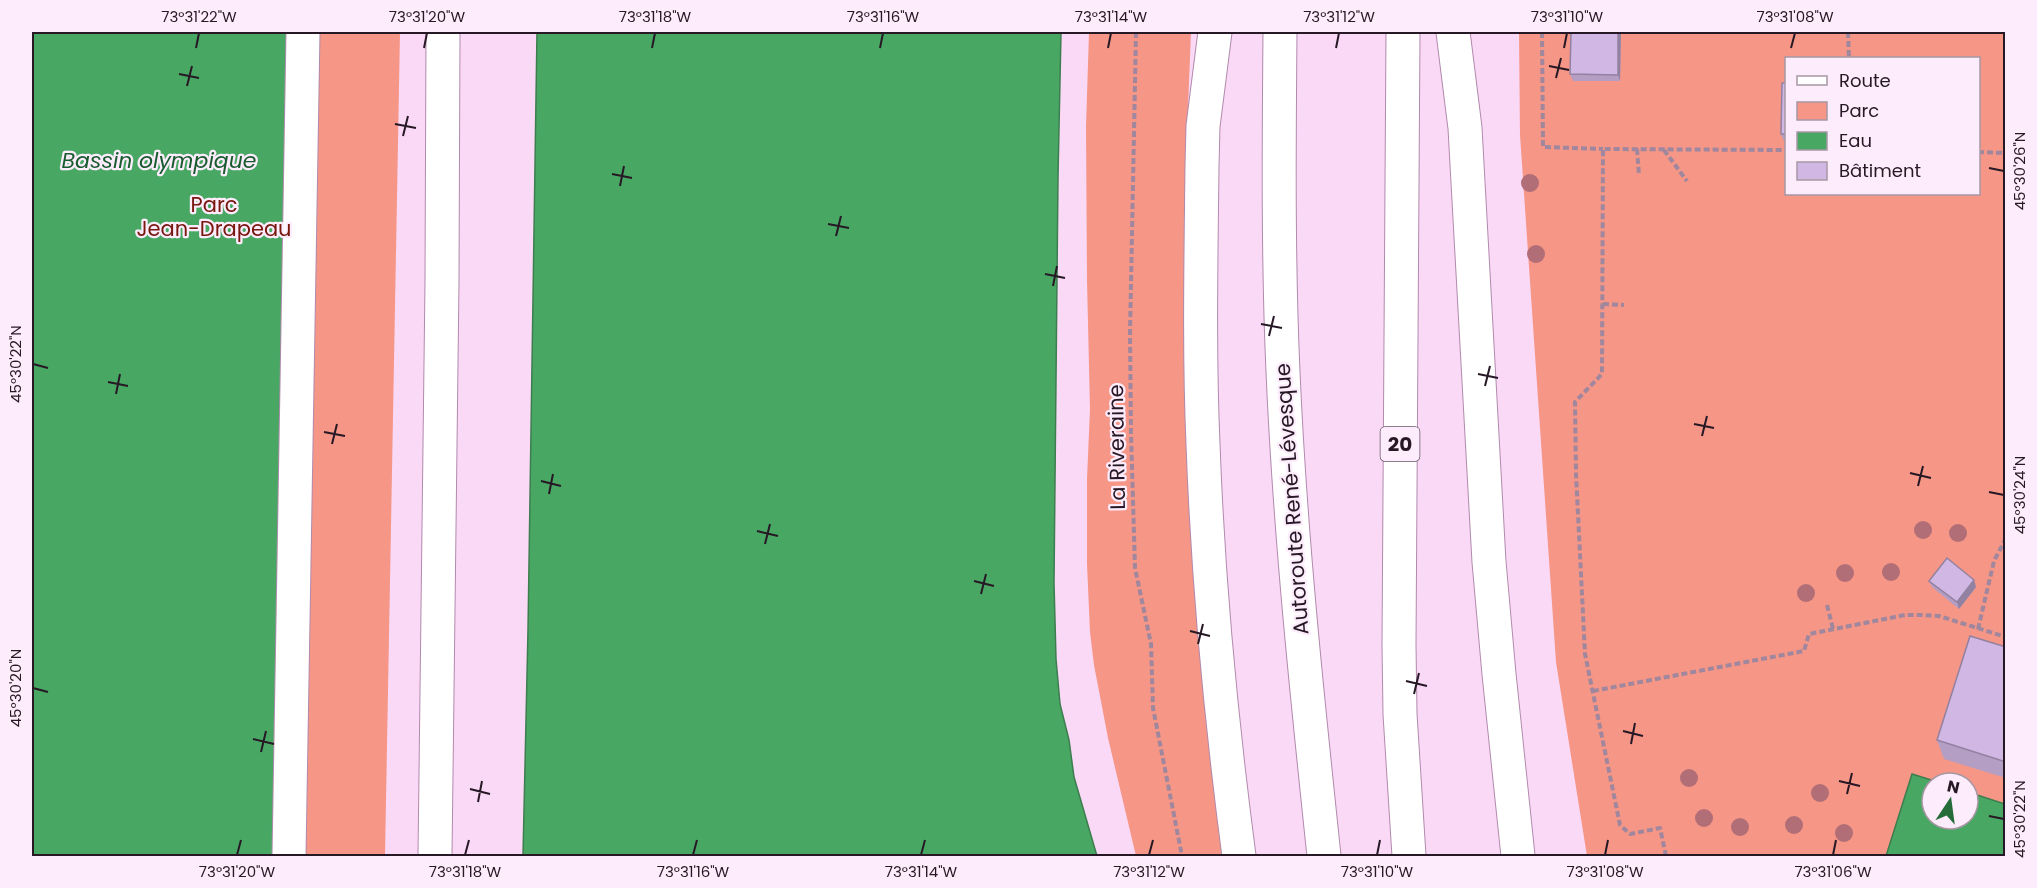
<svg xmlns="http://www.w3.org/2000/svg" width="2037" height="888" viewBox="0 0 2037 888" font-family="Poppins,sans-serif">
<rect width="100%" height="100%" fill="#fad9f6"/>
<g fill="#f59686" fill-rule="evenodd">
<polygon points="32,32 400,32 385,856 32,856"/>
<polygon points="1089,32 1191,32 1185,183 1186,372 1223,856 1136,856 1108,738 1094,665 1090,632 1087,564 1087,479 1090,409 1087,280 1086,127"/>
<path d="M1519 32H2005V856H1587L1556 662 1520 135ZM1786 58H1978V194H1786ZM1932 783H1968V819H1932Z"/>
</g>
<g fill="#48a863" stroke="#3e7d50" stroke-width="1.5">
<polygon points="32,32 288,32 273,856 32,856"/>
<polygon points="537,32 1061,32 1058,177 1054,583 1056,659 1060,704 1069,740 1074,777 1097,856 523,856 528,630"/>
<polygon points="1912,774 1941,783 1932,783 1932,819 1968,819 1968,792 2005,804 2005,856 1886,856"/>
</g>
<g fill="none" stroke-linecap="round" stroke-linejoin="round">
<g stroke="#b18aac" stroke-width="35">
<g id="minor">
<polyline points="289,856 303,32"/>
<polyline points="435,856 442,282 443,32"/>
</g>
</g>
<g stroke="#b18aac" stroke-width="35">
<g id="highway">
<path d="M1215 32 1203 126 1202 166C1201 259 1199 351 1203 444 1208 582 1221 720 1239 856"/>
<path d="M1280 32C1279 145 1278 259 1283 372 1290 534 1307 695 1324 856"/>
<polyline points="1403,32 1399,645 1400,714 1409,856"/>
<polyline points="1453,32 1465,128 1489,562 1499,674 1518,856"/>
</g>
</g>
<g stroke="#a0879d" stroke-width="4" stroke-dasharray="6 3" stroke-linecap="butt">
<polyline points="1136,32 1130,334 1131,433 1135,568 1151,644 1153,708 1182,856"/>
<polyline points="1542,32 1543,147 1603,149"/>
<polyline points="1848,32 1849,58"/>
<polyline points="1637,149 1639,175"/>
<polyline points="1664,150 1687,181"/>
<polyline points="1978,152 2006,153"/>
<polyline points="1603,304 1624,305"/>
<polyline points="1827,605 1833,629"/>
<polyline points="1978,629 1994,561 2006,538"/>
<polyline points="1593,691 1804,651 1809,634 1905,615 1923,615 1939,616 2006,637"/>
<polyline points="1666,856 1660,828 1630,834 1620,825 1585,654 1576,474 1575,402 1602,374 1603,149 1786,150"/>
</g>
<use href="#minor" stroke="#fff" stroke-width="33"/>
<use href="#highway" stroke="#fff" stroke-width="33"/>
</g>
<g fill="#b26e76">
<circle cx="1530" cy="183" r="9"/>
<circle cx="1536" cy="254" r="9"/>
<circle cx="1923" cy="530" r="9"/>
<circle cx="1958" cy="533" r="9"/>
<circle cx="1891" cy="572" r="9"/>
<circle cx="1845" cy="573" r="9"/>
<circle cx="1806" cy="593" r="9"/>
<circle cx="1689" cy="778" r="9"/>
<circle cx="1820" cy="793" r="9"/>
<circle cx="1704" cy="818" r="9"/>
<circle cx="1794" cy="825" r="9"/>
<circle cx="1740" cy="827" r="9"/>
<circle cx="1844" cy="833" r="9"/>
</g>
<g fill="#b49ec4">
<polygon points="1571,32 1621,32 1620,81 1573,81 1570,74"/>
<polygon points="1786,83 1786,141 1784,141 1781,134"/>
<polygon points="1974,580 1976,587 1959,609 1932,587 1929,581"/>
<polygon points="2006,647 2006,778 1944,759 1937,740"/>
</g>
<g fill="#9281a0">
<polygon points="1618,32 1621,32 1620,81 1618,75"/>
<polygon points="1974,580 1976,587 1959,609 1957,602"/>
</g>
<g fill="#d1b8e4" stroke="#9281a0" stroke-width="1.5">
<polygon points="1571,32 1618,32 1618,75 1570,74"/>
<polygon points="1782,83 1786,83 1786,134 1781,134"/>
<polygon points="1947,558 1974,580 1957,602 1929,581"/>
<polygon points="1970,636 2006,647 2006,762 1937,740"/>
</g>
<path fill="none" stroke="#261825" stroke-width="2" d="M196 48 199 33M424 48 427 33M652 48 655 33M880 48 883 33M1108 48 1111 33M1336 48 1339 33M1564 48 1567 33M1791 48 1795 33M1549 66 1569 70M179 74 199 78M1556 78 1561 58M187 86 192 66M395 124 416 128M403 136 408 116M1989 168 2004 171M612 174 632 178M620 186 624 166M828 224 849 228M836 236 841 216M1045 274 1065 278M1053 286 1057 266M1261 324 1282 328M1269 336 1274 316M33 364 48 368M1478 374 1498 378M108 382 128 386M1485 386 1490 366M116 394 120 374M1694 424 1714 428M324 432 345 436M1702 436 1707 416M332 444 337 424M1910 473 1931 478M541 481 561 486M1918 486 1923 466M1989 492 2004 495M549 494 553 474M757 531 778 536M765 544 770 524M974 581 994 586M981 594 986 574M1190 631 1210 636M1198 644 1203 624M1406 681 1427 686M33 688 48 692M1414 694 1419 673M1623 731 1643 736M253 739 274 744M1631 744 1635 723M261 752 266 731M1839 781 1860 786M470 789 490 794M1847 794 1852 773M478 802 482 781M1989 816 2004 819M237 855 241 840M465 855 469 840M693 855 697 840M921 855 925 840M1149 855 1153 840M1377 855 1380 840M1605 855 1608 840M1833 855 1836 840"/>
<g text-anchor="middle" stroke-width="4.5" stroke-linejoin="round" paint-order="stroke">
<rect fill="#fdecfb" stroke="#665865" stroke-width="1.5" x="1380.5" y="427" width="39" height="34" rx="4.5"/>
<g font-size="20" font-weight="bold" fill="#261825">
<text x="1400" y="451">20</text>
</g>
<g font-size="21" fill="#77170d" stroke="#fdecfb">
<text x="214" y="212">Parc<tspan x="214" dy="24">Jean-Drapeau</tspan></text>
</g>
<g font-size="21" fill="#261825" stroke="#fdecfb">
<text transform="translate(1117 447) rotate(-91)" y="7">La Riveraine</text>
<text transform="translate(1292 499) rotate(-94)" y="7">Autoroute René-Lévesque</text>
</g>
<g font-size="22" font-style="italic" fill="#185c2e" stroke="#fdecfb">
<text x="159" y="168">Bassin olympique</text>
</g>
</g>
<rect width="2037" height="888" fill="none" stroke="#fdecfb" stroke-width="66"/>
<rect x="1785" y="57" width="195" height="138" fill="#fdecfb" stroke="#a797a5" stroke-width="1.5"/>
<rect x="1797" y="76" width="30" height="9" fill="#ffffff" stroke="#a797a5" stroke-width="1.5"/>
<text x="1839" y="87" font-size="18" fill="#261825">Route</text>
<rect x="1797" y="102" width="30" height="18" fill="#f59686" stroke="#a797a5" stroke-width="1.5"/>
<text x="1839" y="117" font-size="18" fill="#261825">Parc</text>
<rect x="1797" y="132" width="30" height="18" fill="#48a863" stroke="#a797a5" stroke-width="1.5"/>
<text x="1839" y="147" font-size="18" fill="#261825">Eau</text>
<rect x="1797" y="162" width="30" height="18" fill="#d1b8e4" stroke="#a797a5" stroke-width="1.5"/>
<text x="1839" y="177" font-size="18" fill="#261825">Bâtiment</text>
<g transform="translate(1950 801) rotate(13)"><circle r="28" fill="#fdecfb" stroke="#a797a5" stroke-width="1.5"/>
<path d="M0-4.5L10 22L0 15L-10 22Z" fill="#246d3a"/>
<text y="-9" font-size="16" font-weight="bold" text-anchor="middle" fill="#261825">N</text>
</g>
<rect x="33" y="33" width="1971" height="822" fill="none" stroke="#261825" stroke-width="2"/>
<g font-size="15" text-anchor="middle" fill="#261825">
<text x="199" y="22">73°31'22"W</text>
<text x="427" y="22">73°31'20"W</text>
<text x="655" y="22">73°31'18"W</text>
<text x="883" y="22">73°31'16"W</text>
<text x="1111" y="22">73°31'14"W</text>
<text x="1339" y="22">73°31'12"W</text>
<text x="1567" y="22">73°31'10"W</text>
<text x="1795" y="22">73°31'08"W</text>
<text transform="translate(2020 171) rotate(-90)" y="5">45°30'26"N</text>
<text transform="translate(16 364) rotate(-90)" y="5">45°30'22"N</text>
<text transform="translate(2020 495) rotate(-90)" y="5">45°30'24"N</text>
<text transform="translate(16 688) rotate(-90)" y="5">45°30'20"N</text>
<text transform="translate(2020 819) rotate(-90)" y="5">45°30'22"N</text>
<text x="237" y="877">73°31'20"W</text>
<text x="465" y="877">73°31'18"W</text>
<text x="693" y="877">73°31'16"W</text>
<text x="921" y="877">73°31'14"W</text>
<text x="1149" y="877">73°31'12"W</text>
<text x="1377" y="877">73°31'10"W</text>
<text x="1605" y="877">73°31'08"W</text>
<text x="1833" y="877">73°31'06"W</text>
</g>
</svg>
